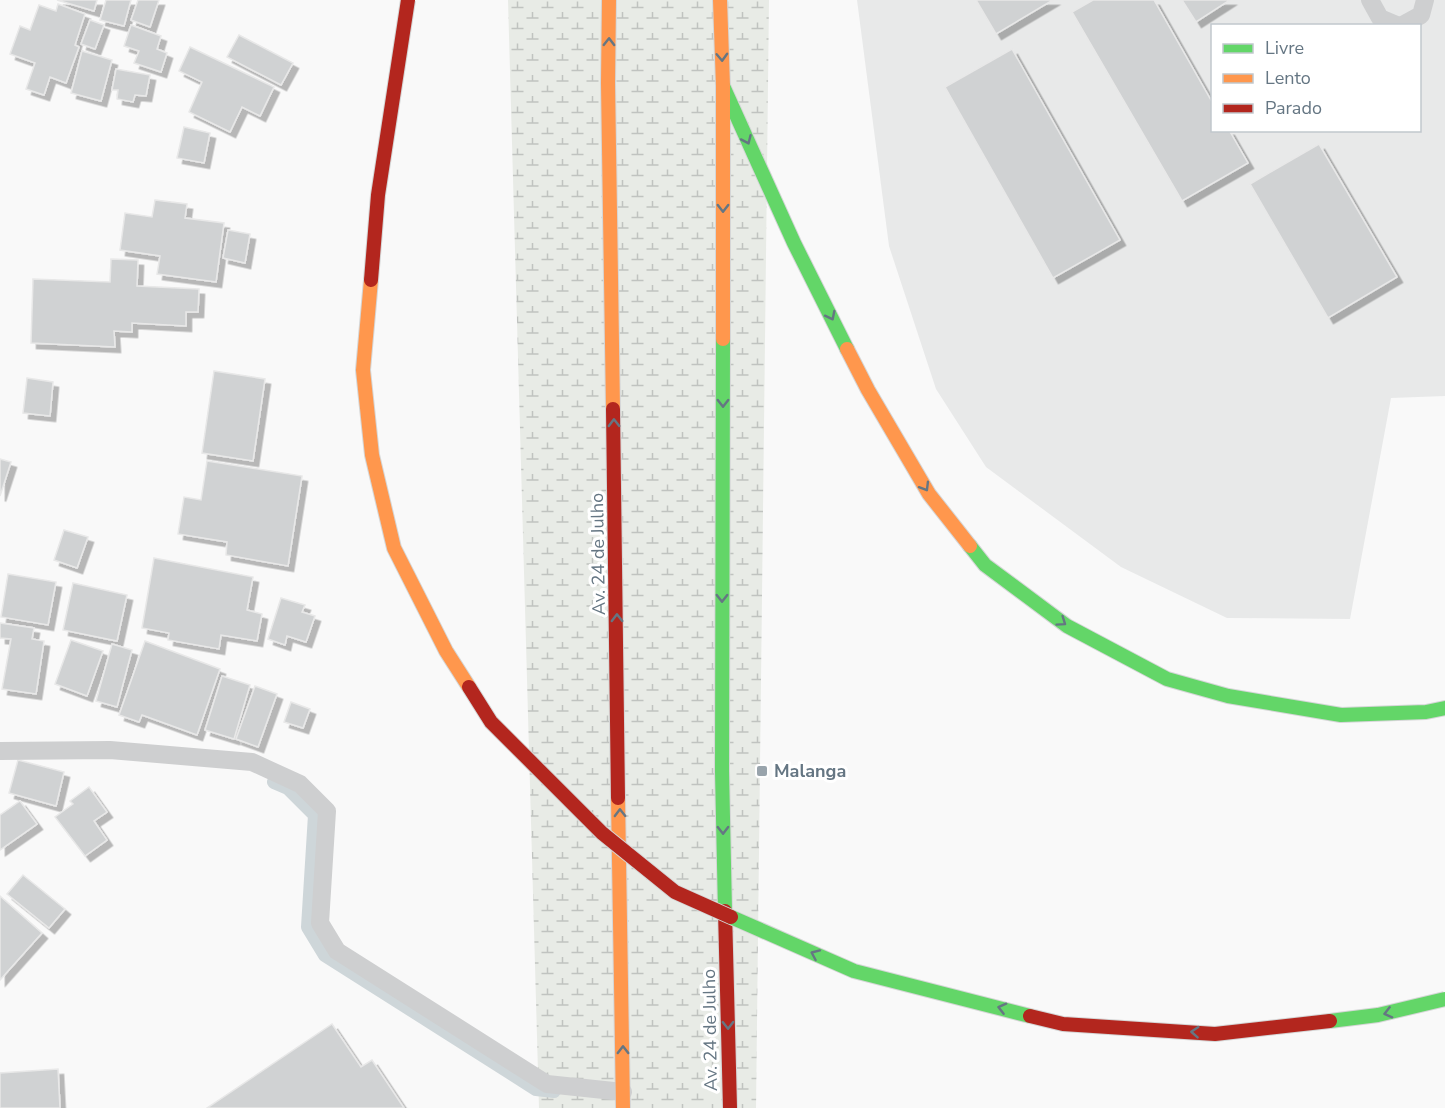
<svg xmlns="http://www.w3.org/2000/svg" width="1445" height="1108" viewBox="0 0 1445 1108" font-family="'Nunito Sans',sans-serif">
<defs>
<pattern id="wetland-marsh" width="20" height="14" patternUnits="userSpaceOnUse" patternTransform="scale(1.5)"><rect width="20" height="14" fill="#e8ebe6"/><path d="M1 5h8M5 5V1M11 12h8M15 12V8" fill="none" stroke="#c0c3c0"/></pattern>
<filter id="shadow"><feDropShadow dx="5.5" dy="5.5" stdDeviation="0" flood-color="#0004"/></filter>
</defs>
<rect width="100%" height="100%" fill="#f9f9f9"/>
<path fill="#e8e9e9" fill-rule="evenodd" d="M857 0H1445V396L1391 398 1350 619 1227 618 1121 567 986 467 936 389 889 246ZM1212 26H1420V130H1212Z"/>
<polygon fill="url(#wetland-marsh)" points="508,0 769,0 756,1108 539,1108"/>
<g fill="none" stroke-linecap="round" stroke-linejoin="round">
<polyline stroke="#ced6d9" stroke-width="14" points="274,782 288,788 315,815 308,927 325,955 536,1089 554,1091"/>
</g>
<g fill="#d0d2d3" stroke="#e8e8e8" stroke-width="1.5" filter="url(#shadow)">
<polygon points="57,0 97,0 94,11"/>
<polygon points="106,0 131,0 124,26 100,20"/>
<polygon points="138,0 159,0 150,27 131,20"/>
<polygon points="976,0 1053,0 996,34"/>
<polygon points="1093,0 1154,0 1212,102 1212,130 1229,130 1248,163 1182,201 1072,12"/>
<polygon points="1182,0 1230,0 1196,22"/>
<polygon points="58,4 85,14 75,45 79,47 66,83 50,77 44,95 26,89 35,63 10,54 20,26 30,30 39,5 56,11"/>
<polygon points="90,20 104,25 95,49 81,44"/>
<polygon points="131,25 161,36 157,49 167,53 161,72 134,63 139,51 124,46"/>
<polygon points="239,35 293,63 281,85 227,57"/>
<polygon points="190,47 274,87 260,116 242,107 230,132 189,112 202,82 179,71"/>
<polygon points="1012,49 1120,240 1053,278 945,87"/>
<polygon points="82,51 112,60 101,101 71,93"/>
<polygon points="116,69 150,75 146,96 135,95 133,102 117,99 118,90 112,90"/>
<polygon points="184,127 210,133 204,163 177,158"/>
<polygon points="1319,144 1397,277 1328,318 1250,184"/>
<polygon points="155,200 187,204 185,218 224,223 216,282 157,274 160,256 120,250 125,213 152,217"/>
<polygon points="228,230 250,234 245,263 223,258"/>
<polygon points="111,259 138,260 137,286 199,289 198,312 186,312 186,326 132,323 132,332 114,331 115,347 31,343 33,279 110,282"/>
<polygon points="214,371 265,379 253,461 202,453"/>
<polygon points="27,378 53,382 50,416 23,413"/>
<polygon points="0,459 11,462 0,496"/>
<polygon points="207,461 302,476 288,566 226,555 227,542 178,534 184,497 201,500"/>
<polygon points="64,530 88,537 77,568 54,560"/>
<polygon points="154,558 253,577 247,610 262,614 257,641 221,635 219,649 168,640 169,633 142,628"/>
<polygon points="8,574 56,582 48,625 1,617"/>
<polygon points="73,583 127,595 117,641 63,630"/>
<polygon points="281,598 305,605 302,612 315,616 306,642 287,636 285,645 268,639"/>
<polygon points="0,623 34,628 32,639 44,641 36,694 2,689 11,639 0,638"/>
<polygon points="71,640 103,651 87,696 55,684"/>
<polygon points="145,641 220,669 197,735 142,715 139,722 119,715"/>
<polygon points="112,644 132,650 117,707 96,701"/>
<polygon points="222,676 250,685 234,739 205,730"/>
<polygon points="255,686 277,694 258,747 236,739"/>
<polygon points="291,702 310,709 303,728 284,722"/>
<polygon points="18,760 64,772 56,806 9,793"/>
<polygon points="89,787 107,812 94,821 107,840 85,856 55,817 73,804 70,801"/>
<polygon points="20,801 37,824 0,850 0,815"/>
<polygon points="23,875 65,909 49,928 7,894"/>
<polygon points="0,896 42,933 0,980"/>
<polygon points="332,1024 361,1067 372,1060 404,1108 207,1108"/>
<polygon points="58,1069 60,1108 0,1108 0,1073"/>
</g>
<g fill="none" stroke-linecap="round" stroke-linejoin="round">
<g stroke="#d5d6d7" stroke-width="16">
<g id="fast">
<polyline points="723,86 794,243 847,349"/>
<polyline points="723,339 722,771 725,911"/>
<polyline points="970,546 985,565 1067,626 1167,679 1228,696 1341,715 1426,712 1445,708"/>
</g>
</g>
<g stroke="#d5d6d7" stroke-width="16">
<g id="slow">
<polyline points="609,0 608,83 613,409"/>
<polyline points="720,0 723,86 723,339"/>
<polyline points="847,349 868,390 929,494 970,546"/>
<polyline points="618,798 623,1108"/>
</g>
</g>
<g stroke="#d5d6d7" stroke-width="16">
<g id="jam">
<polyline points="613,409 618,798"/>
<polyline points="725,911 730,1108"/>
</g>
</g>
<g stroke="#cecfd0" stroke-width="18">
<polyline points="1370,0 1380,18 1399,26"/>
<polyline points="1401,26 1421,15 1425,0"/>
<polyline points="0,751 110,750 252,762 300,784 327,811 320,923 337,951 547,1084 623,1092"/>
</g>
<use href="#fast" stroke="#63d668" stroke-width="14"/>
<use href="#slow" stroke="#ff974d" stroke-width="14"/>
<use href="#jam" stroke="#b3261e" stroke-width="14"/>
<g stroke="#d5d6d6" stroke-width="16" stroke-linecap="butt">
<g id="fast-bridge">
<polyline points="731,917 854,971 1030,1016"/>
<polyline points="1330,1021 1378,1015 1445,999"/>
</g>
</g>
<g stroke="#d5d6d6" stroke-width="16" stroke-linecap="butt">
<polyline id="slow-bridge" points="371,280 363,370 372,455 394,548 446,651 469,687"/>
</g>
<g stroke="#d5d6d6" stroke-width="16" stroke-linecap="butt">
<g id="jam-bridge">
<polyline points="371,280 378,195 408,0"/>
<polyline points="469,687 491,722 602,833 675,892 731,917"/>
<polyline points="1030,1016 1063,1024 1215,1034 1330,1021"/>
</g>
</g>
<use href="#fast-bridge" stroke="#63d668" stroke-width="14"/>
<use href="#slow-bridge" stroke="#ff974d" stroke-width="14"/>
<use href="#jam-bridge" stroke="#b3261e" stroke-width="14"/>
</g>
<defs><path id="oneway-chevron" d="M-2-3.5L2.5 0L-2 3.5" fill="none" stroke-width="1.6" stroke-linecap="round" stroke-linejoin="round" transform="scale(1.5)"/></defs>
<g stroke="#657683">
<use href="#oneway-chevron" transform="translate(609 42) rotate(-89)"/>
<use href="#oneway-chevron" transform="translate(722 57) rotate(88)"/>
<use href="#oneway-chevron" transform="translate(747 140) rotate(66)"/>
<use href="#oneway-chevron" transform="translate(723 208) rotate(90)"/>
<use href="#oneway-chevron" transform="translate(831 316) rotate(63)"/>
<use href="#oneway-chevron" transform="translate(723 403) rotate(90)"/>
<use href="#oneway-chevron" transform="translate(614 423) rotate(-91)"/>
<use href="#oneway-chevron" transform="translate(925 487) rotate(59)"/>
<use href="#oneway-chevron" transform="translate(722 598) rotate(90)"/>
<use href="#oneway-chevron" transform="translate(617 618) rotate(-91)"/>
<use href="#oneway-chevron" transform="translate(1062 622) rotate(35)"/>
<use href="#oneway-chevron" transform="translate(620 813) rotate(-91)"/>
<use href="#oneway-chevron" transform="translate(723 830) rotate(89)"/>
<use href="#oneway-chevron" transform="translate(815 954) rotate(-156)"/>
<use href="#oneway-chevron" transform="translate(1002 1008) rotate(-166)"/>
<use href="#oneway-chevron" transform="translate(1388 1013) rotate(166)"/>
<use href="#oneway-chevron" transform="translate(728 1025) rotate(89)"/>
<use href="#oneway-chevron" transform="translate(1195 1032) rotate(-176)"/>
<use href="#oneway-chevron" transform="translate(623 1050) rotate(-90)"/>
</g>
<rect fill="#99a4ac" stroke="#fff" stroke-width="2" x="756" y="765" width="12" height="12" rx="3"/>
<g text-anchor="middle" stroke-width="6" stroke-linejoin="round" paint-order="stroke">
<g font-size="18" fill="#657683" stroke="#fff">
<text transform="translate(598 554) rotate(-91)" y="6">Av. 24 de Julho</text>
<text transform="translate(710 1030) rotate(-91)" y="6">Av. 24 de Julho</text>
</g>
<g font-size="18" font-weight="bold" fill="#657683" stroke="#fff" text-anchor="start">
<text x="774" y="777">Malanga</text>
</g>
</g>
<rect x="1211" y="24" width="210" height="108" fill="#ffffff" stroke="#c1c8cd" stroke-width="1.5"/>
<rect x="1223" y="44" width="30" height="9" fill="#63d668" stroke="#c1c8cd" stroke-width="1.5"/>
<text x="1265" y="54" font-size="18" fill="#657683">Livre</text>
<rect x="1223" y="74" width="30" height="9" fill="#ff974d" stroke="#c1c8cd" stroke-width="1.5"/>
<text x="1265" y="84" font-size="18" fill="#657683">Lento</text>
<rect x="1223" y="104" width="30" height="9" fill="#b3261e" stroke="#c1c8cd" stroke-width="1.5"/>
<text x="1265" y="114" font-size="18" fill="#657683">Parado</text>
</svg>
